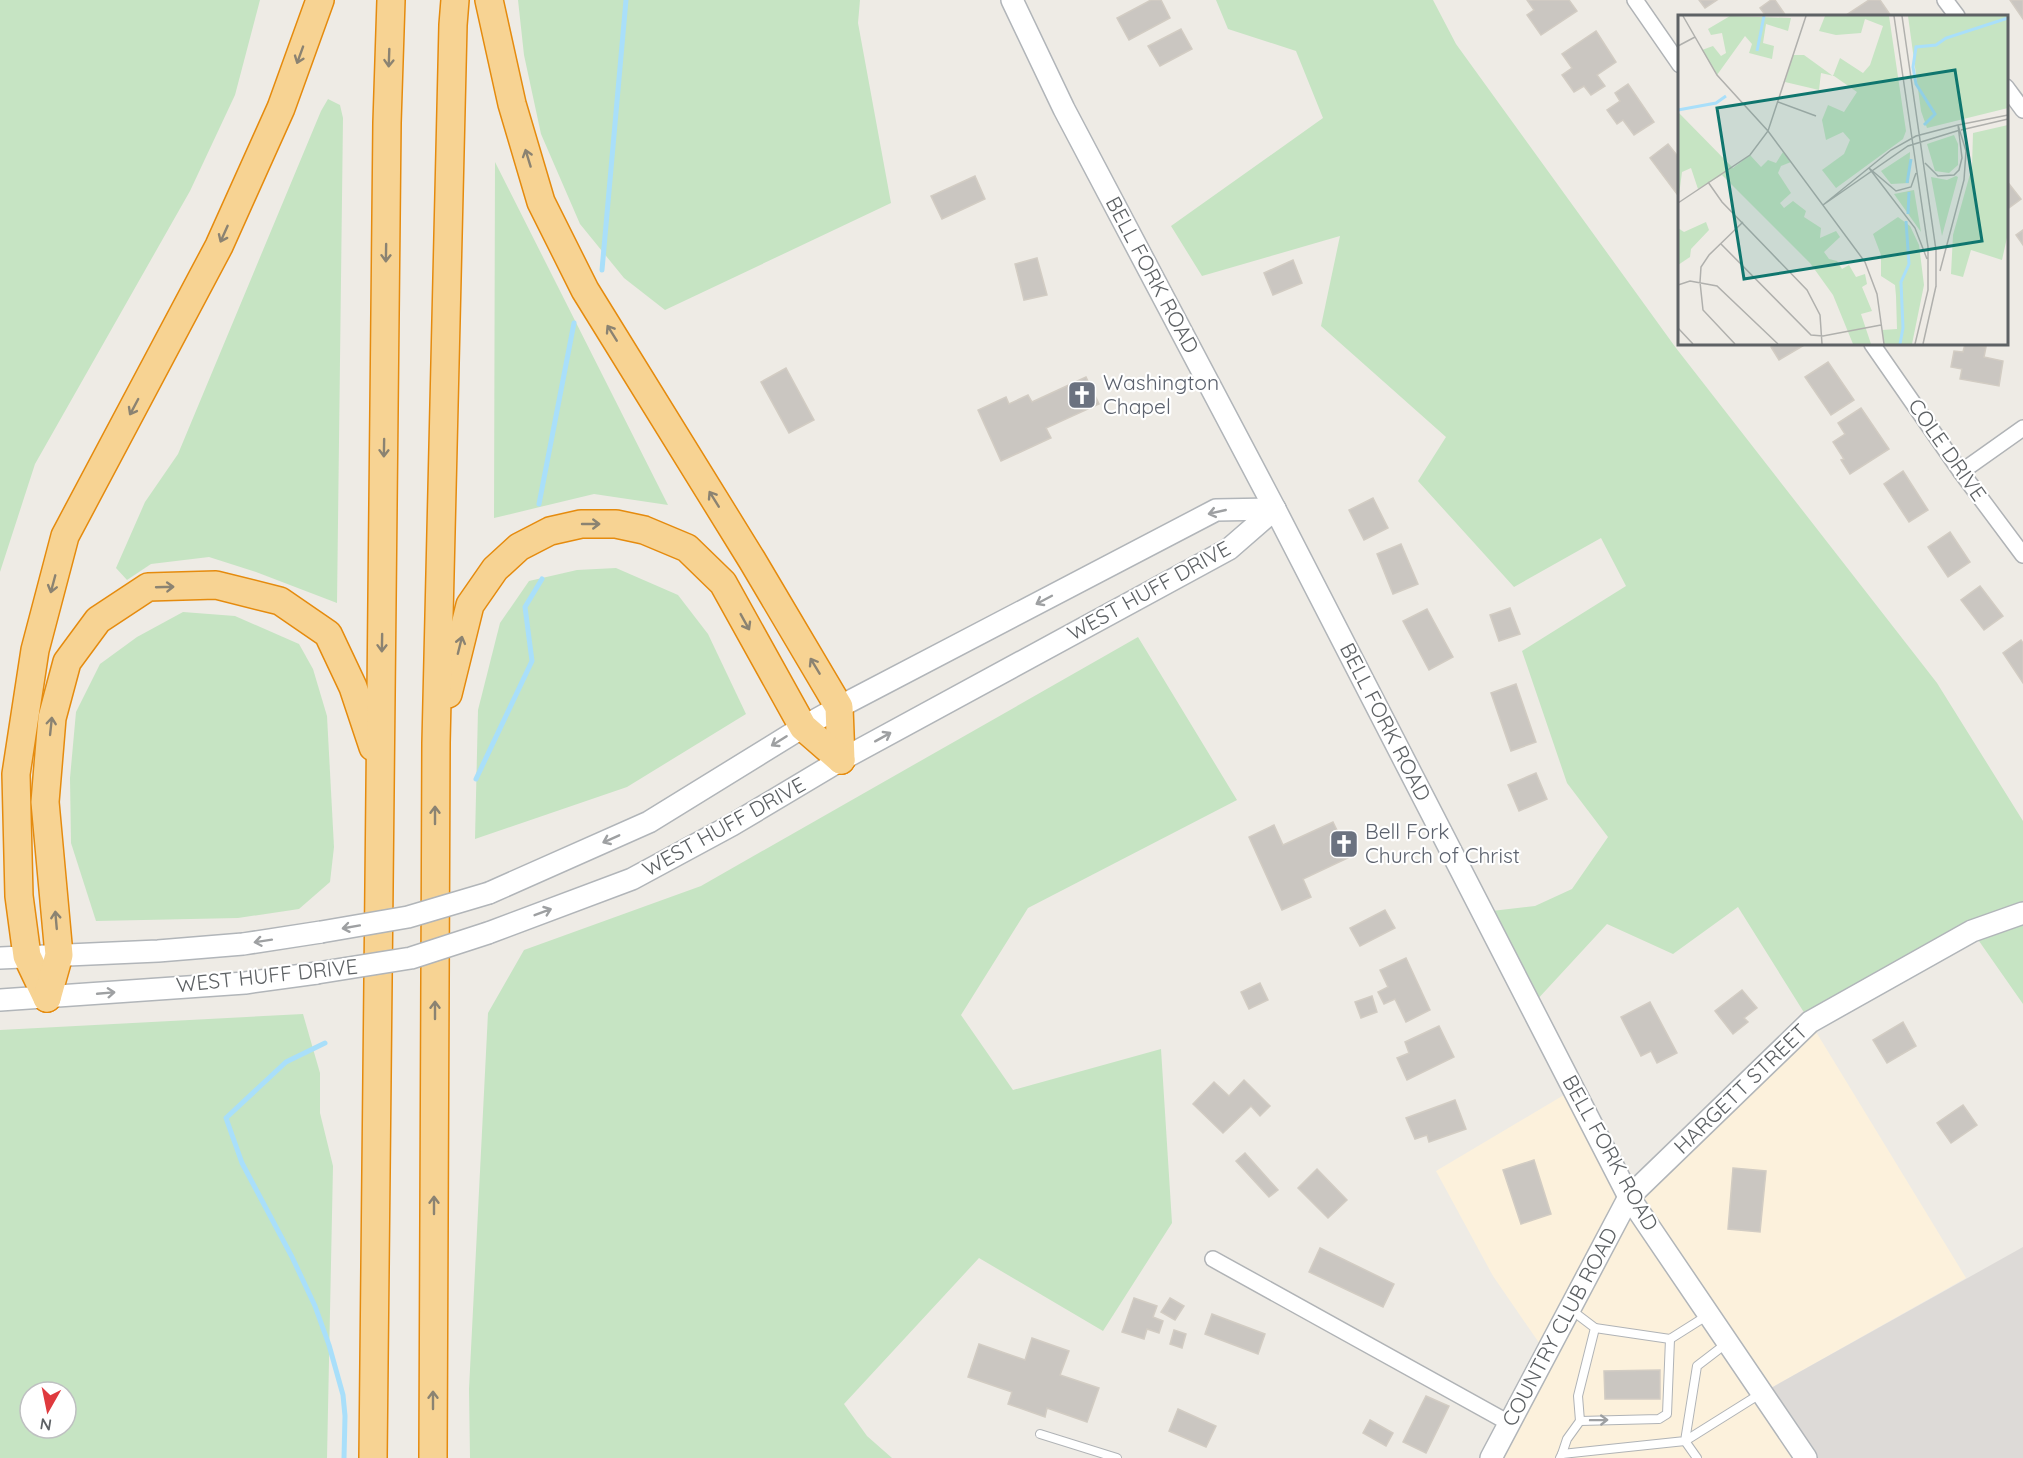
<svg xmlns="http://www.w3.org/2000/svg" width="2023" height="1458" viewBox="0 0 2023 1458" font-family="Quicksand,sans-serif">
<rect width="100%" height="100%" fill="#eeebe5"/>
<polygon fill="#fcf1dc" points="1810,1022 1966,1278 1762,1393 1806,1458 1492,1458 1546,1353 1493,1276 1436,1171 1574,1089 1629,1196"/>
<polygon fill="#dddad7" points="2023,1247 2023,1458 1806,1458 1762,1393"/>
<g fill="#c6e4c3" fill-rule="evenodd">
<polygon points="0,0 260,0 235,95 190,191 35,464 0,572"/>
<polygon points="518,0 860,0 858,23 891,203 665,310 624,278 580,224 541,134 524,55"/>
<polygon points="1216,0 1433,0 1456,44 1676,348 1937,683 2023,821 2023,1004 1972,931 1810,1022 1738,907 1673,954 1607,924 1535,1002 1483,912 1535,906 1572,889 1608,837 1567,783 1522,651 1626,586 1601,538 1514,587 1418,481 1446,437 1321,326 1340,236 1202,276 1171,226 1323,118 1296,51 1228,29"/>
<polygon points="328,99 340,105 343,118 337,603 256,572 209,557 151,564 127,580 116,568 145,502 178,454 321,111"/>
<polygon points="495,162 668,505 594,494 494,518"/>
<polygon points="616,568 678,595 708,634 746,714 627,787 475,839 478,710 500,623 529,581 577,570"/>
<polygon points="183,612 235,616 299,644 313,669 327,716 334,847 330,882 299,909 238,918 96,921 71,843 70,778 76,712 100,664 137,637"/>
<polygon points="1138,637 1237,800 1028,908 961,1015 1013,1090 1161,1049 1172,1223 1103,1331 979,1258 844,1404 867,1436 892,1458 470,1458 469,1389 488,1013 524,950 701,886"/>
<path d="M303 1014 320 1073V1113L333 1166 327 1458H0V1030ZM30 1392H66V1428H30Z"/>
</g>
<g fill="none" stroke-linecap="round" stroke-linejoin="round">
<g stroke="#a9dffa" stroke-width="5">
<polyline points="602,270 626,0"/>
<polyline points="539,504 574,323"/>
<polyline points="476,779 532,661 525,607 542,579"/>
<polyline points="325,1043 286,1062 226,1118 242,1163 292,1257 315,1306 329,1345 343,1395 345,1416 344,1458"/>
</g>
</g>
<g fill="#cac6c1" stroke="#d2ccc3" stroke-width="1.5">
<polygon points="1151,0 1161,0 1170,18 1129,40 1117,18"/>
<polygon points="1527,0 1569,0 1577,11 1541,35 1527,15 1534,10"/>
<polygon points="1699,0 1717,0 1705,8"/>
<polygon points="1771,0 1775,0 1786,16 1766,16 1760,8"/>
<polygon points="1869,0 1880,0 1891,16 1847,16 1846,15"/>
<polygon points="2010,0 2023,0 2023,19"/>
<polygon points="1181,29 1192,49 1160,66 1148,46"/>
<polygon points="1596,31 1616,62 1597,75 1605,86 1591,95 1584,86 1574,92 1562,75 1572,68 1562,54"/>
<polygon points="1628,84 1654,122 1634,135 1623,120 1617,124 1607,110 1620,101 1615,93"/>
<polygon points="1668,144 1680,159 1680,192 1677,194 1650,158"/>
<polygon points="975,176 985,199 942,219 931,196"/>
<polygon points="2006,180 2021,199 2006,210"/>
<polygon points="2023,230 2023,245 2016,235"/>
<polygon points="1037,258 1047,295 1024,300 1015,264"/>
<polygon points="1293,260 1302,283 1273,295 1264,273"/>
<polygon points="1777,344 1806,344 1779,360 1771,347"/>
<polygon points="1965,344 1986,347 1984,357 2003,361 1999,386 1960,379 1962,369 1951,367 1954,351 1963,352"/>
<polygon points="1828,362 1854,400 1831,415 1805,377"/>
<polygon points="786,368 814,420 789,433 761,382"/>
<polygon points="1086,377 1099,404 1046,428 1051,438 1001,461 978,410 1006,397 1009,404 1028,395 1032,402"/>
<polygon points="1861,408 1889,449 1850,474 1841,460 1844,459 1833,442 1845,434 1838,423"/>
<polygon points="1903,471 1928,510 1909,522 1884,484"/>
<polygon points="1373,498 1388,528 1364,540 1349,510"/>
<polygon points="1950,532 1970,562 1948,577 1928,547"/>
<polygon points="1401,544 1418,584 1393,594 1377,554"/>
<polygon points="1980,586 2003,616 1984,630 1961,600"/>
<polygon points="1510,608 1520,634 1499,641 1490,615"/>
<polygon points="1427,609 1453,657 1429,670 1403,621"/>
<polygon points="2021,640 2023,643 2023,683 2003,653"/>
<polygon points="1516,684 1536,742 1511,751 1491,693"/>
<polygon points="1536,773 1547,799 1519,811 1508,785"/>
<polygon points="1333,822 1350,857 1303,879 1311,897 1282,910 1249,837 1274,825 1283,845"/>
<polygon points="1385,910 1395,928 1360,946 1350,928"/>
<polygon points="1406,958 1430,1010 1406,1022 1395,999 1384,1004 1378,992 1388,987 1380,970"/>
<polygon points="1260,983 1268,1000 1249,1009 1241,992"/>
<polygon points="1742,990 1757,1008 1744,1018 1748,1022 1733,1034 1715,1011"/>
<polygon points="1372,996 1377,1012 1361,1018 1355,1002"/>
<polygon points="1650,1002 1677,1053 1657,1063 1651,1051 1641,1056 1621,1017"/>
<polygon points="1903,1022 1916,1046 1887,1063 1873,1040"/>
<polygon points="1439,1026 1454,1057 1407,1080 1397,1058 1409,1053 1405,1042"/>
<polygon points="1244,1080 1270,1106 1260,1116 1251,1106 1223,1133 1193,1104 1214,1082 1229,1096"/>
<polygon points="1455,1100 1466,1129 1429,1142 1427,1135 1415,1139 1406,1118"/>
<polygon points="1963,1105 1977,1125 1951,1143 1937,1123"/>
<polygon points="1245,1153 1278,1190 1269,1197 1236,1161"/>
<polygon points="1534,1160 1551,1214 1521,1224 1503,1170"/>
<polygon points="1733,1168 1766,1171 1760,1232 1728,1229"/>
<polygon points="1317,1169 1347,1200 1328,1218 1298,1188"/>
<polygon points="1320,1248 1394,1284 1383,1307 1309,1272"/>
<polygon points="1134,1298 1157,1306 1153,1317 1163,1321 1159,1333 1147,1329 1144,1339 1122,1332"/>
<polygon points="1170,1298 1184,1306 1175,1320 1161,1312"/>
<polygon points="1212,1314 1265,1334 1258,1354 1205,1334"/>
<polygon points="1174,1330 1186,1334 1182,1348 1170,1344"/>
<polygon points="1032,1338 1069,1351 1060,1375 1099,1388 1087,1422 1047,1408 1045,1417 1008,1404 1012,1392 968,1377 979,1344 1025,1360"/>
<polygon points="1660,1370 1660,1399 1605,1399 1604,1371"/>
<polygon points="1426,1396 1449,1406 1426,1453 1403,1442"/>
<polygon points="1178,1409 1216,1426 1206,1447 1169,1431"/>
<polygon points="1370,1420 1393,1433 1386,1446 1363,1433"/>
</g>
<g fill="none" stroke-linecap="round" stroke-linejoin="round">
<g stroke="#b0b3b6" stroke-width="10">
<g id="lane">
<polyline points="1570,1309 1595,1328 1578,1396 1580,1421 1659,1419 1667,1414 1670,1339"/>
<polyline points="1595,1328 1670,1339 1708,1315"/>
<polyline points="1040,1434 1117,1458"/>
<polyline points="1562,1454 1567,1439 1580,1421"/>
<polyline points="1560,1458 1562,1454 1685,1441 1697,1366 1727,1343"/>
<polyline points="1697,1458 1685,1441 1760,1394"/>
</g>
</g>
<g stroke="#b0b3b6" stroke-width="18">
<g id="street">
<polyline points="1635,0 1680,65"/>
<polyline points="1945,0 1957,16"/>
<polyline points="2006,87 2023,110"/>
<polyline points="1872,344 1961,472 2023,555"/>
<polyline points="1961,472 2023,428"/>
<polyline points="1213,1259 1509,1423"/>
</g>
</g>
<g stroke="#b1b5b9" stroke-width="24">
<g id="secondary">
<polyline points="1012,0 1064,109 1275,509 1629,1197 1806,1458"/>
<polyline points="489,893 649,822 803,727 839,707 1216,510 1275,509"/>
<polyline points="488,933 632,879 732,825 841,760 1229,549 1275,509"/>
<polyline points="0,958 158,951 243,944 321,932"/>
<polyline points="0,1000 245,983 317,973"/>
<polyline points="1491,1458 1629,1197 1810,1022 1972,931 2023,913"/>
</g>
</g>
<g stroke="#e58b0e" stroke-width="30">
<g id="highway">
<polyline points="489,0 512,104 541,202 585,290 752,560 839,707 841,760"/>
<polyline points="448,694 470,605 495,569 519,547 550,531 581,524 616,524 644,530 687,548 723,583 803,727 841,760"/>
<polyline points="47,998 27,956 19,896 16,774 35,650 65,536 219,246 281,108 320,0"/>
<polyline points="47,998 59,955 45,802 52,718 67,662 98,620 148,587 216,585 280,601 328,634 353,687 373,747"/>
<polyline points="373,1458 387,123 391,0"/>
<polyline points="433,1458 436,743 453,25 455,0"/>
</g>
</g>
<use href="#lane" stroke="#fff" stroke-width="8"/>
<use href="#street" stroke="#fff" stroke-width="15"/>
<use href="#secondary" stroke="#fff" stroke-width="21"/>
<use href="#highway" stroke="#f7d393" stroke-width="27"/>
<g stroke="#b1b5b9" stroke-width="24" stroke-linecap="butt">
<g id="secondary-bridge">
<polyline points="321,932 408,917 489,893"/>
<polyline points="317,973 411,958 488,933"/>
</g>
</g>
<use href="#secondary-bridge" stroke="#fff" stroke-width="21"/>
</g>
<defs><path id="oneway-shaft" d="M-6 0H5M1.5-3L5.5 0L1.5 3" fill="none" stroke-width="1.6" stroke-linecap="round" stroke-linejoin="round" transform="scale(1.5)"/></defs>
<g stroke="#8b8372">
<use href="#oneway-shaft" transform="translate(300 55) rotate(110)"/>
<use href="#oneway-shaft" transform="translate(389 58) rotate(92)"/>
<use href="#oneway-shaft" transform="translate(528 158) rotate(-107)"/>
<use href="#oneway-shaft" transform="translate(224 234) rotate(114)"/>
<use href="#oneway-shaft" transform="translate(386 253) rotate(91)"/>
<use href="#oneway-shaft" transform="translate(612 333) rotate(-122)"/>
<use href="#oneway-shaft" transform="translate(134 407) rotate(118)"/>
<use href="#oneway-shaft" transform="translate(384 448) rotate(91)"/>
<use href="#oneway-shaft" transform="translate(714 499) rotate(-122)"/>
<use href="#oneway-shaft" transform="translate(591 524)"/>
<use href="#oneway-shaft" transform="translate(53 584) rotate(105)"/>
<use href="#oneway-shaft" transform="translate(165 587) rotate(-2)"/>
<use href="#oneway-shaft" transform="translate(745 622) rotate(61)"/>
<use href="#oneway-shaft" transform="translate(382 643) rotate(91)"/>
<use href="#oneway-shaft" transform="translate(460 645) rotate(-76)"/>
<use href="#oneway-shaft" transform="translate(815 666) rotate(-121)"/>
<use href="#oneway-shaft" transform="translate(51 726) rotate(-84)"/>
<use href="#oneway-shaft" transform="translate(435 815) rotate(-90)"/>
<use href="#oneway-shaft" transform="translate(56 920) rotate(-95)"/>
<use href="#oneway-shaft" transform="translate(435 1010) rotate(-90)"/>
<use href="#oneway-shaft" transform="translate(434 1205) rotate(-90)"/>
<use href="#oneway-shaft" transform="translate(433 1400) rotate(-90)"/>
</g>
<g stroke="#9ea0a2">
<use href="#oneway-shaft" transform="translate(1217 512) rotate(167)"/>
<use href="#oneway-shaft" transform="translate(1044 600) rotate(152)"/>
<use href="#oneway-shaft" transform="translate(883 737) rotate(-29)"/>
<use href="#oneway-shaft" transform="translate(779 741) rotate(148)"/>
<use href="#oneway-shaft" transform="translate(611 839) rotate(156)"/>
<use href="#oneway-shaft" transform="translate(543 912) rotate(-21)"/>
<use href="#oneway-shaft" transform="translate(351 927) rotate(170)"/>
<use href="#oneway-shaft" transform="translate(263 941) rotate(171)"/>
<use href="#oneway-shaft" transform="translate(106 993) rotate(-5)"/>
<use href="#oneway-shaft" transform="translate(1599 1420) rotate(-1)"/>
</g>
<defs>
<g id="church-square" transform="scale(1.5)"><rect x="-9" y="-9" width="18" height="18" rx="4" fill="#6b7280" stroke="#fff"/><path d="M-1.2-6h2.4v3.5h3.3v2.4h-3.3V6h-2.4V-.1h-3.3v-2.4h3.3Z" fill="#fff"/></g>
</defs>
<g fill-rule="evenodd">
<use href="#church-square" x="1082" y="395"/>
<use href="#church-square" x="1344" y="844"/>
</g>
<g text-anchor="middle" stroke-width="4.5" stroke-linejoin="round" paint-order="stroke">
<g font-size="21" fill="#5d6164" stroke="#fff">
<text transform="translate(1152 275) rotate(62)" y="7">BELL FORK ROAD</text>
<text transform="translate(1947 450) rotate(55)" y="7">COLE DRIVE</text>
<text transform="translate(1149 591) rotate(-29)" y="7">WEST HUFF DRIVE</text>
<text transform="translate(1385 722) rotate(63)" y="7">BELL FORK ROAD</text>
<text transform="translate(724 827) rotate(-29)" y="7">WEST HUFF DRIVE</text>
<text transform="translate(267 976) rotate(-6)" y="7">WEST HUFF DRIVE</text>
<text transform="translate(1741 1089) rotate(-44)" y="7">HARGETT STREET</text>
<text transform="translate(1610 1153) rotate(61)" y="7">BELL FORK ROAD</text>
<text transform="translate(1560 1327) rotate(-62)" y="7">COUNTRY CLUB ROAD</text>
</g>
<g font-size="21" fill="#5b616d" stroke="#fff" text-anchor="start">
<text x="1103" y="390">Washington<tspan x="1103" dy="24">Chapel</tspan></text>
<text x="1365" y="839">Bell Fork<tspan x="1365" dy="24">Church of Christ</tspan></text>
</g>
</g>
<g transform="translate(1678 15)">
<rect width="330" height="330" fill="#eeebe5"/>
<path d="M52 1 113 3 110 16 88 9 85 28 96 31 94 44 71 38 74 29 67 21 39 60 24 35 35 31 43 41 48 38 44 18 33 20 30 14ZM147 1H211L228 116 225 124 158 173 144 155 166 139 172 125 165 117 148 125 144 105 150 90 166 97 179 77 156 61 143 58 141 75 107 67 115 40H126L155 61 162 43 185 58 192 50 205 11 187 4 183 18 158 20 141 16ZM230 1H330V93L249 113 243 96ZM0 97 55 153 72 140 83 152 90 145 98 148 105 137 113 147 103 151 100 158 113 178 102 188 106 193 115 186 128 196 126 202 143 213 142 223 158 216 162 222 146 237 151 244 159 246 164 254 171 250 178 262 187 259 189 269 184 272 194 296 183 299 193 329H175L155 280 132 248 44 160 20 174 13 153 4 157 1 180ZM330 110V218L324 245 293 235 285 262 273 259 275 220 294 152 295 118ZM276 120 280 129V150L271 158 257 156 249 129ZM232 137 231 168 213 169 203 156ZM278 161 280 162 264 221 253 162 269 165ZM236 175 243 217 216 179ZM220 202 232 211 241 230 246 270 234 329H206L204 315 219 314 218 281 217 270 203 261V240L195 219ZM28 207 31 215 13 234 12 242 0 250V213L6 217Z" fill="#c6e4c3"/>
<path fill="none" stroke="#a9dffa" stroke-width="3" d="M79 36 86 1M0 95 38 88 48 81M246 110 257 99 238 69 235 52 238 32 258 30 268 23 330 3M229 168 233 144M230 199 231 177M222 329 225 313 223 267 231 249 228 206"/>
<path fill="none" stroke="#b0b0ad" stroke-width="1.5" d="M5 1 39 60 90 116 187 247 199 279 206 329M216 1 250 232V275L237 329M224 1 258 235V272M0 31 17 22M100 87 138 101M280 110 330 100M283 115 330 104M247 148 260 161 276 160 281 155 284 143 280 110M191 153 237 213 249 244M191 153 218 176 233 172 238 158M30 167 44 187 129 275 142 300 144 329M0 188 72 140 90 116 128 1M145 190 230 131 282 115M145 190 213 135 238 121 280 110M43 229 133 320 145 321 203 310M262 256 286 165 288 136 280 110M0 270 12 266 39 271 100 329M0 313 15 329M57 329 25 295 22 267 23 252 31 240 65 207M245 329 258 271"/>
<path fill="#0f766e" fill-opacity="0.15" stroke="#0f766e" stroke-width="3" d="M277 55 304 226 66 264 39 93Z"/>
<rect width="330" height="330" fill="none" stroke="#5d6164" stroke-width="3"/>
</g>
<g transform="translate(48 1410) rotate(189)"><circle r="28" fill="#ffffff" stroke="#bec0c1" stroke-width="1.5"/>
<path d="M0-4.5L10 22L0 15L-10 22Z" fill="#df3a3e"/>
<text y="-9" font-size="16" font-weight="bold" text-anchor="middle" fill="#5d6164">N</text>
</g>
</svg>
